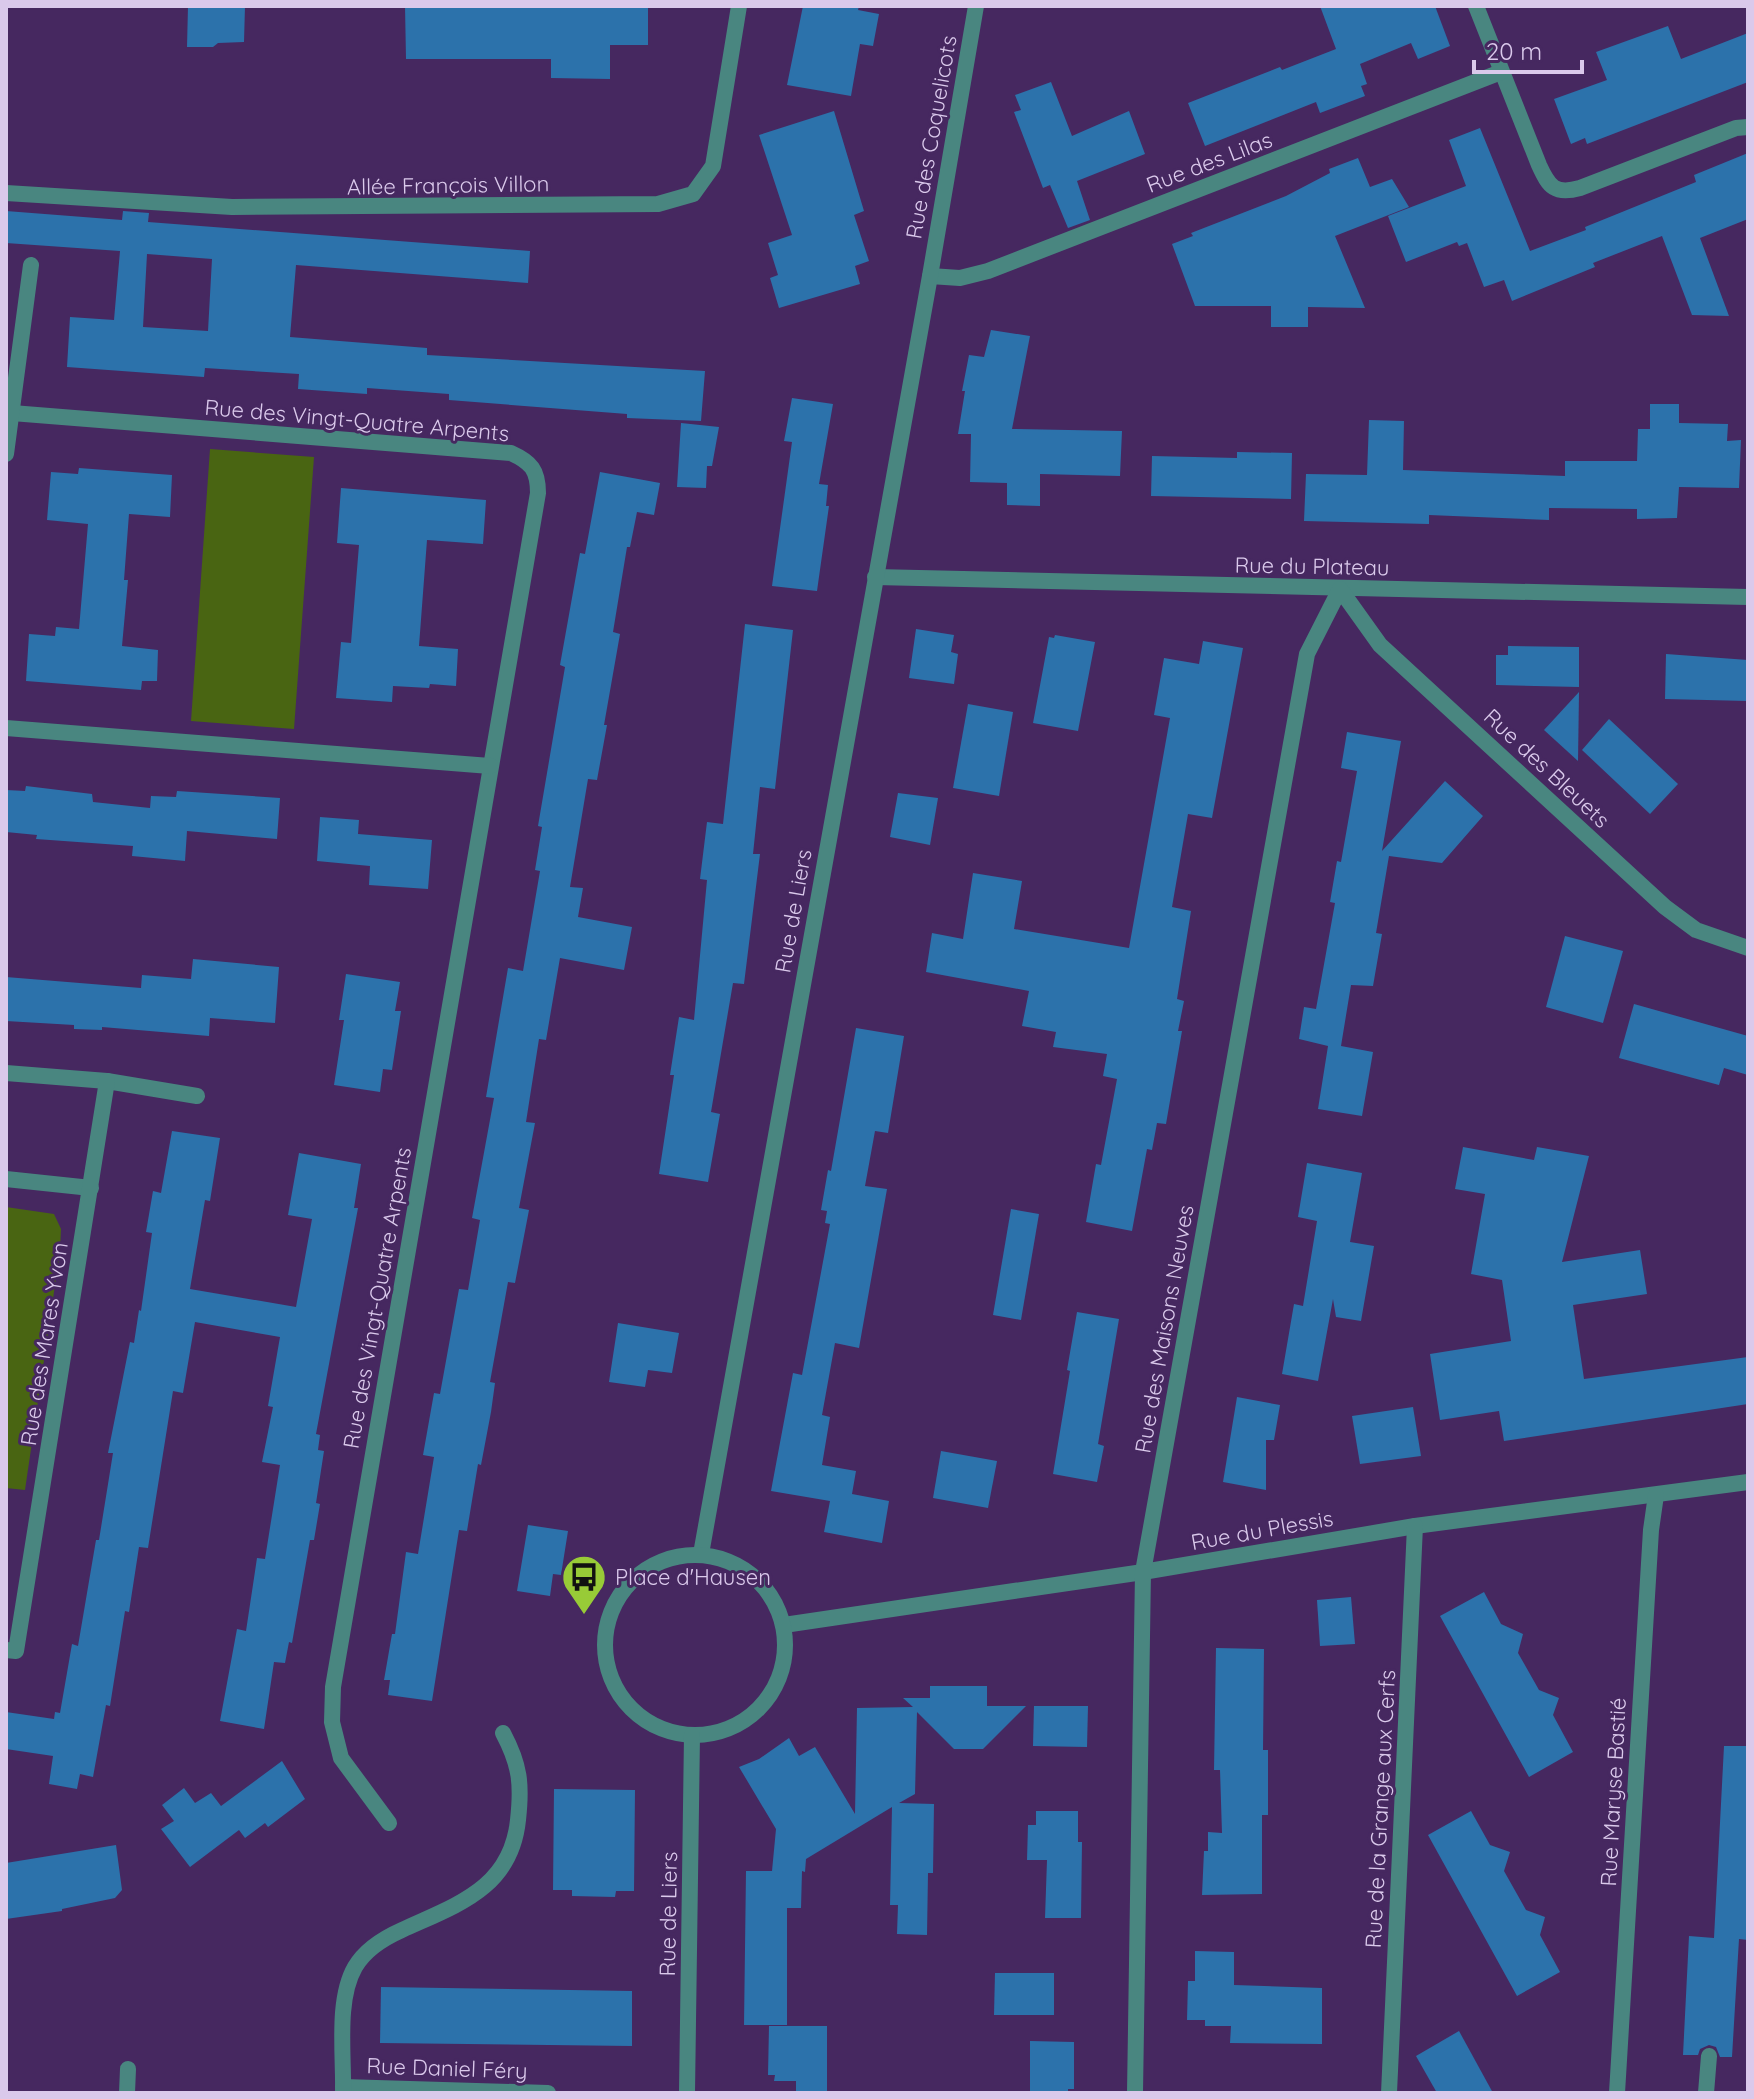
<svg xmlns="http://www.w3.org/2000/svg" width="1754" height="2099" viewBox="0 0 1754 2099" font-family="Quicksand,sans-serif">
<rect width="100%" height="100%" fill="#462860"/>
<g fill="#496512">
<polygon points="210,449 314,457 294,729 191,721"/>
<polygon points="6,1207 54,1214 61,1229 60,1251 25,1490 6,1488"/>
</g>
<g fill="#2c72ab" fill-rule="evenodd">
<polygon points="188,6 245,6 244,42 218,43 213,47 187,47"/>
<polygon points="405,6 648,6 648,45 610,45 610,79 551,78 551,59 406,59"/>
<polygon points="803,6 859,6 858,10 879,14 873,46 860,44 851,96 787,85"/>
<polygon points="1320,6 1435,6 1450,46 1418,59 1411,43 1360,64 1367,84 1361,86 1365,96 1320,113 1316,102 1205,146 1188,103 1280,67 1282,70 1336,49"/>
<polygon points="1668,26 1681,59 1748,33 1748,82 1587,144 1585,138 1571,144 1554,99 1607,80 1596,52"/>
<polygon points="1051,82 1072,136 1129,111 1145,154 1077,181 1090,220 1068,228 1050,185 1043,188 1014,112 1021,110 1015,95"/>
<polygon points="834,111 864,211 854,215 869,261 855,266 860,284 779,308 770,278 778,275 768,243 792,235 759,135"/>
<polygon points="1480,128 1530,251 1586,230 1585,227 1696,182 1694,175 1748,153 1748,219 1700,238 1729,316 1692,315 1662,236 1593,263 1595,267 1512,301 1504,280 1484,287 1467,243 1459,246 1457,242 1406,262 1388,216 1466,186 1449,140"/>
<polygon points="1358,158 1370,187 1392,179 1409,207 1335,236 1365,308 1308,307 1308,327 1271,327 1271,306 1195,306 1172,244 1193,236 1191,233 1286,196 1330,173 1329,169"/>
<path d="M6 211 122 220 123 211 149 213 148 222 530 251 528 283 296 265 290 337 427 348V355L705 371 701 421 627 418V414L449 400V394L367 388V394L298 389 299 374 205 368 204 377 67 367 70 317 114 320 120 251 6 243ZM147 254 212 259 208 331 143 327Z"/>
<polygon points="991,330 1030,336 1012,429 1122,431 1120,476 1040,474 1040,506 1007,505 1007,483 970,482 971,434 958,434 965,391 962,391 969,355 984,357"/>
<polygon points="792,398 833,404 819,484 828,485 826,506 829,506 817,591 772,586 792,442 784,441"/>
<polygon points="1650,404 1679,404 1679,423 1728,424 1727,441 1741,440 1739,488 1679,487 1677,518 1637,519 1637,509 1549,508 1549,520 1429,515 1429,524 1304,521 1306,474 1367,475 1369,420 1404,421 1403,470 1565,476 1565,461 1637,461 1638,429 1650,429"/>
<polygon points="681,423 719,427 712,466 707,466 706,488 677,487"/>
<polygon points="1237,452 1292,453 1291,499 1151,496 1152,456 1237,458"/>
<polygon points="79,468 172,475 170,517 129,514 124,580 128,580 122,646 158,650 157,681 142,681 141,690 26,681 29,634 55,636 56,627 79,629 88,524 47,520 51,472 78,474"/>
<polygon points="600,472 660,483 654,515 637,512 630,547 627,547 613,632 620,634 604,725 607,725 597,780 588,779 570,887 583,888 578,917 632,927 624,970 560,958 546,1040 539,1039 526,1122 535,1123 519,1208 529,1210 515,1283 508,1282 490,1382 495,1383 491,1412 481,1465 478,1464 467,1531 459,1530 432,1701 388,1695 390,1680 384,1680 392,1634 395,1634 406,1552 418,1554 434,1457 423,1455 434,1393 440,1394 459,1289 468,1290 480,1220 472,1218 494,1098 486,1097 508,968 523,971 540,871 535,870 542,827 538,826 565,667 560,665 580,553 585,554"/>
<polygon points="341,488 486,500 483,544 427,540 419,646 458,649 456,686 430,684 429,688 393,686 392,702 336,698 341,642 351,643 359,545 337,543"/>
<polygon points="745,624 793,630 775,789 760,787 753,854 760,854 744,984 733,983 711,1112 720,1114 708,1182 659,1174 674,1075 670,1075 679,1017 694,1020 707,880 700,879 707,822 723,824"/>
<polygon points="916,629 954,635 951,652 958,654 954,684 909,678"/>
<polygon points="1055,635 1095,642 1078,731 1033,723 1049,637 1054,638"/>
<polygon points="1203,641 1243,648 1212,818 1188,814 1172,907 1191,911 1177,999 1184,1001 1178,1031 1182,1031 1166,1124 1157,1123 1152,1150 1147,1149 1132,1231 1086,1222 1096,1164 1101,1165 1117,1079 1103,1076 1107,1054 1053,1047 1056,1032 1022,1026 1029,991 926,972 932,933 963,939 973,873 1022,881 1014,929 1129,948 1170,718 1154,715 1164,658 1199,664"/>
<polygon points="1508,646 1579,647 1579,687 1496,685 1496,655 1508,655"/>
<polygon points="1666,654 1748,660 1748,701 1665,699"/>
<polygon points="1579,692 1578,761 1544,730"/>
<polygon points="968,704 1013,712 999,796 953,788"/>
<polygon points="1609,719 1678,784 1650,814 1582,750"/>
<polygon points="1347,732 1401,741 1382,851 1445,781 1483,816 1442,863 1389,856 1376,933 1382,934 1373,986 1351,985 1341,1046 1373,1052 1362,1116 1318,1109 1328,1046 1299,1039 1304,1007 1316,1009 1335,903 1330,902 1337,861 1341,862 1357,771 1341,768"/>
<polygon points="26,786 92,794 93,802 150,808 151,796 176,797 177,791 280,798 277,839 187,831 185,861 132,856 133,846 36,839 37,835 6,832 6,790 25,791"/>
<polygon points="898,793 938,798 930,845 890,837"/>
<polygon points="320,817 359,820 358,834 432,840 428,889 369,885 370,866 317,861"/>
<polygon points="1565,936 1623,951 1603,1023 1546,1007"/>
<polygon points="193,959 279,967 275,1023 210,1018 209,1036 102,1027 102,1030 74,1029 74,1025 6,1021 6,977 141,988 142,975 191,979"/>
<polygon points="346,974 400,982 395,1011 401,1011 392,1070 383,1069 380,1092 334,1085 344,1020 339,1020"/>
<polygon points="1634,1004 1748,1036 1748,1075 1724,1068 1719,1085 1619,1058"/>
<polygon points="856,1028 904,1036 888,1133 875,1131 865,1186 887,1189 859,1348 835,1343 822,1415 830,1417 822,1465 856,1471 852,1494 889,1501 882,1543 824,1532 830,1501 771,1491 793,1373 802,1375 830,1224 825,1223 827,1211 821,1210 828,1170 831,1171"/>
<polygon points="172,1131 220,1138 210,1201 205,1200 190,1289 296,1307 312,1219 288,1215 299,1153 361,1164 354,1208 358,1208 316,1434 320,1435 318,1450 324,1451 316,1503 320,1504 314,1540 310,1540 292,1643 289,1642 285,1663 274,1662 264,1729 220,1721 237,1629 246,1631 257,1558 265,1559 280,1465 262,1462 273,1407 268,1406 280,1337 195,1322 183,1393 173,1391 148,1548 139,1547 129,1612 125,1611 110,1706 106,1705 93,1777 80,1774 77,1789 49,1784 53,1756 6,1749 6,1712 54,1719 55,1712 60,1713 72,1644 78,1646 96,1540 99,1540 113,1453 108,1453 130,1342 134,1343 139,1310 141,1311 152,1233 146,1232 153,1191 161,1193"/>
<polygon points="1463,1147 1534,1160 1537,1147 1589,1156 1562,1262 1640,1250 1647,1294 1573,1305 1584,1379 1748,1357 1748,1404 1504,1441 1499,1411 1440,1420 1430,1354 1511,1341 1502,1280 1471,1274 1485,1194 1455,1189"/>
<polygon points="1307,1163 1362,1173 1350,1242 1374,1246 1361,1321 1336,1317 1333,1299 1318,1381 1282,1374 1294,1304 1303,1306 1317,1221 1298,1217"/>
<polygon points="1011,1209 1039,1214 1021,1320 993,1315"/>
<polygon points="1077,1312 1119,1319 1098,1444 1104,1446 1097,1482 1053,1474 1070,1371 1067,1370"/>
<polygon points="618,1323 679,1333 672,1373 648,1370 645,1387 609,1382"/>
<polygon points="1237,1397 1280,1405 1274,1440 1266,1440 1266,1490 1223,1482"/>
<polygon points="1413,1407 1421,1456 1360,1464 1352,1416"/>
<polygon points="941,1451 997,1461 988,1508 933,1498"/>
<polygon points="528,1525 568,1531 561,1575 553,1574 550,1596 517,1591"/>
<polygon points="1484,1592 1501,1624 1523,1634 1518,1653 1539,1690 1559,1698 1553,1715 1573,1752 1529,1777 1440,1616"/>
<polygon points="1351,1597 1355,1644 1320,1646 1317,1600"/>
<polygon points="1216,1648 1264,1649 1263,1750 1268,1750 1268,1815 1262,1815 1262,1894 1202,1895 1204,1851 1208,1851 1208,1832 1222,1833 1220,1770 1214,1770"/>
<polygon points="930,1686 987,1686 987,1706 1026,1706 983,1749 954,1749 917,1712 915,1794 899,1803 934,1804 933,1873 928,1873 927,1935 897,1934 898,1905 890,1905 892,1807 806,1859 805,1872 802,1871 801,1908 787,1908 787,2025 744,2025 746,1871 772,1871 776,1829 739,1767 759,1759 789,1738 799,1756 815,1747 855,1814 857,1708 913,1707 903,1698 930,1698"/>
<polygon points="1034,1706 1088,1706 1087,1747 1033,1746"/>
<polygon points="1724,1746 1748,1746 1748,1940 1739,1939 1732,2057 1720,2057 1716,2047 1709,2045 1700,2049 1698,2055 1683,2055 1689,1936 1714,1938"/>
<polygon points="282,1761 305,1799 268,1827 265,1823 245,1838 239,1830 190,1867 161,1829 174,1821 162,1805 184,1788 195,1803 211,1793 221,1806"/>
<polygon points="554,1789 635,1790 634,1891 616,1891 615,1897 572,1896 572,1890 553,1890"/>
<polygon points="1036,1811 1078,1811 1078,1842 1082,1842 1081,1918 1045,1918 1047,1860 1027,1860 1028,1825 1036,1825"/>
<polygon points="1471,1811 1490,1845 1510,1852 1504,1871 1526,1910 1545,1917 1540,1935 1560,1972 1517,1996 1428,1835"/>
<polygon points="116,1845 122,1890 115,1898 62,1909 62,1911 6,1919 6,1863"/>
<polygon points="1195,1951 1234,1952 1234,1985 1322,1988 1322,2044 1230,2043 1231,2026 1205,2026 1205,2020 1187,2020 1188,1981 1195,1981"/>
<polygon points="995,1973 1054,1973 1054,2015 994,2015"/>
<polygon points="381,1987 632,1991 632,2046 380,2043"/>
<polygon points="769,2026 827,2026 827,2093 796,2093 796,2081 774,2081 775,2075 768,2075"/>
<polygon points="1459,2031 1493,2093 1437,2093 1416,2056"/>
<polygon points="1030,2041 1074,2042 1074,2089 1068,2089 1068,2093 1030,2093"/>
</g>
<g fill="none" stroke-linecap="round" stroke-linejoin="round">
<g stroke="#498680" stroke-width="16">
<polyline points="6,193 232,207 658,204 693,194 713,166 739,6"/>
<polyline points="127,2093 128,2069"/>
<polyline points="1706,2093 1709,2056"/>
</g>
<g stroke="#498680" stroke-width="16">
<path d="M1476 6 1539 165C1549 187 1555 195 1580 188L1736 128 1748 127"/>
<polyline points="930,276 960,278 988,271 1501,72"/>
<path d="M12 413 511 453C531 462 538 470 538 493L333 1687 332 1722 341 1758 389 1823"/>
<polyline points="6,454 31,265"/>
<polyline points="875,577 1748,597"/>
<polyline points="6,728 490,766"/>
<polyline points="6,1073 107,1081 197,1096"/>
<polyline points="6,1179 91,1188"/>
<polyline points="784,1625 1143,1572 1415,1526 1748,1482"/>
<polyline points="6,1650 16,1651 107,1081"/>
<polyline points="343,2087 548,2093"/>
<path d="M343 2093C344 2055 336 2000 355 1967 365 1950 384 1938 402 1930 456 1905 511 1889 518 1820 522 1784 520 1765 503 1733"/>
<polyline points="1135,2093 1143,1572 1307,654 1340,589 1380,645 1665,907 1696,930 1748,948"/>
<polyline points="1389,2093 1415,1526"/>
<polyline points="1617,2093 1651,1530 1656,1495"/>
</g>
<g stroke="#498680" stroke-width="16">
<polyline points="701,1554 930,276 976,6"/>
<circle cx="695" cy="1645" r="90"/>
<polyline points="687,2093 692,1735"/>
</g>
</g>
<defs>
<g id="bus-pin" transform="scale(2.3)"><path d="M0 17L-7.5 6A9.5 9.5 0 1 1 7.5 6Z" fill="#98cb37" stroke="#462860"/><path d="M-5-6H5V4H4V6H2V4H-2V6H-4V4H-5ZM-3.5-4V0h7V-4ZM-3.5 1.2v1.5H-2V1.2ZM2 1.2v1.5H3.5V1.2Z" fill="#111"/></g>
</defs>
<g fill-rule="evenodd">
<use href="#bus-pin" x="584" y="1577"/>
</g>
<g text-anchor="middle" stroke-width="6" stroke-linejoin="round" paint-order="stroke">
<g font-size="22" fill="#dac9eb" stroke="#462860">
<text transform="translate(931 137) rotate(-80)" y="8">Rue des Coquelicots</text>
<text transform="translate(1209 162) rotate(-21)" y="8">Rue des Lilas</text>
<text transform="translate(448 185) rotate(-1)" y="8">Allée François Villon</text>
<text transform="translate(357 420) rotate(5)" y="8">Rue des Vingt-Quatre Arpents</text>
<text transform="translate(1312 566) rotate(1)" y="8">Rue du Plateau</text>
<text transform="translate(1547 768) rotate(43)" y="8">Rue des Bleuets</text>
<text transform="translate(793 911) rotate(-80)" y="8">Rue de Liers</text>
<text transform="translate(377 1298) rotate(-80)" y="8">Rue des Vingt-Quatre Arpents</text>
<text transform="translate(1164 1329) rotate(-80)" y="8">Rue des Maisons Neuves</text>
<text transform="translate(44 1344) rotate(-81)" y="8">Rue des Mares Yvon</text>
<text transform="translate(1262 1530) rotate(-10)" y="8">Rue du Plessis</text>
<text transform="translate(1613 1792) rotate(-87)" y="8">Rue Maryse Bastié</text>
<text transform="translate(1380 1809) rotate(-87)" y="8">Rue de la Grange aux Cerfs</text>
<text transform="translate(668 1914) rotate(-89)" y="8">Rue de Liers</text>
<text transform="translate(447 2068) rotate(2)" y="8">Rue Daniel Féry</text>
</g>
<g font-size="22" fill="#dac9eb" stroke="#462860" text-anchor="start">
<text x="615" y="1585">Place d'Hausen</text>
</g>
</g>
<rect width="1754" height="2099" fill="none" stroke="#dac9eb" stroke-width="16"/>
<path d="M1474 60v12h108v-12" fill="none" stroke="#dac9eb" stroke-width="4"/>
<text x="1486" y="60" font-size="24" fill="#dac9eb" stroke="#462860" stroke-width="6" paint-order="stroke">20 m</text>
</svg>
